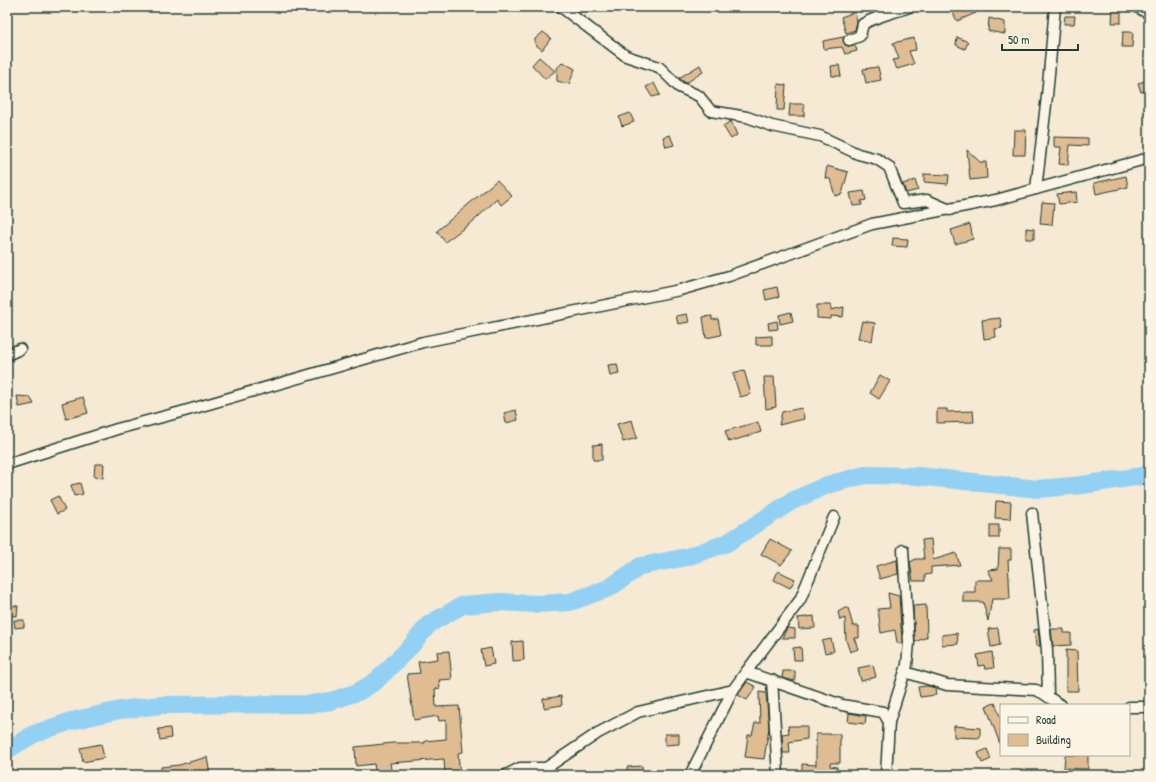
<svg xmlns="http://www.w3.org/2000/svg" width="1156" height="782" viewBox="0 0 1156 782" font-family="'Patrick Hand',sans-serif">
<rect width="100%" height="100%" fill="#f6ead4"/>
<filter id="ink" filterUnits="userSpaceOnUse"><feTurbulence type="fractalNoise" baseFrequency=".025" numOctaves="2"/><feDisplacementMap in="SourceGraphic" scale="8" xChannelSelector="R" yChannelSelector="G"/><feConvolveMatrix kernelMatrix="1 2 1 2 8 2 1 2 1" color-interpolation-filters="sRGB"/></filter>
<g filter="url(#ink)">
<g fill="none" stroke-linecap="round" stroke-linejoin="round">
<polyline stroke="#93d1f4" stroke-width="18" points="7,750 34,734 71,721 120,710 161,705 311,704 331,701 358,692 376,681 412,645 429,624 463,605 499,602 537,604 570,602 609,588 641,566 687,557 727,543 792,501 827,485 865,475 918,476 1038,489 1082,485 1149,475"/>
</g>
<g fill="#e0bc92" stroke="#1f3d34">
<polygon points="956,7 974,7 976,13 957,21 951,9"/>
<polygon points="1113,7 1121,7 1121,23 1112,23"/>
<polygon points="855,12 857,21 855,30 846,33 841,17"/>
<polygon points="1065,16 1075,16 1074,24 1064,24"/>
<polygon points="989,18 1005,22 1005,34 988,31"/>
<polygon points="543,32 551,38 542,50 535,44 535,39"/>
<polygon points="1123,32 1133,32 1132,47 1122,47"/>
<polygon points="843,37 845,45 848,46 855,45 857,51 845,54 842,47 824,49 823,41"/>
<polygon points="957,37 968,42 965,49 956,45"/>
<polygon points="914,38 916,50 909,51 914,64 897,69 892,60 899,59 893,43"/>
<polygon points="539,57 555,71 545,79 532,65"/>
<polygon points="563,62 575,69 569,84 557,81 557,68"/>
<polygon points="700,65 703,72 686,83 679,78"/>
<polygon points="839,65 841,76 832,76 831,66"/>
<polygon points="878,67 881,80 866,83 863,69"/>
<polygon points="1149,80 1149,90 1141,92 1138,83"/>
<polygon points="654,83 660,95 652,97 646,87"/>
<polygon points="778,84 786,85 784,110 777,110"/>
<polygon points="790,104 804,104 804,116 789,116"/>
<polygon points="630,113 634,122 622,126 619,117"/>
<polygon points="731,121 737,135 731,139 723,126"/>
<polygon points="1014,130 1026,130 1025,155 1013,155"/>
<polygon points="670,135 674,145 666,147 663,137"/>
<polygon points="1054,137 1088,138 1088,146 1070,145 1068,165 1059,164 1061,147 1054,147"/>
<polygon points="967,150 980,162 986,162 987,178 970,180"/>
<polygon points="827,166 848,172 842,194 835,196 830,179 825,178"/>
<polygon points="924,174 949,175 948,184 924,182"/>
<polygon points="1126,176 1128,187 1096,194 1094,183"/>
<polygon points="497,180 512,196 501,205 497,199 476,219 445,242 437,231"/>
<polygon points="915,180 918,190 906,193 903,184"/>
<polygon points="864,191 866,200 861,201 862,205 853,206 850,193"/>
<polygon points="1076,192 1077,202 1059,204 1057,194"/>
<polygon points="1042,202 1054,203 1052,225 1040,224"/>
<polygon points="970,224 973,239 955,244 951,230"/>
<polygon points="1026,228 1034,229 1034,239 1026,239"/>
<polygon points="893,238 908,239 907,247 892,246"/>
<polygon points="777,287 779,297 766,300 764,290"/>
<polygon points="817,305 831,305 831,310 844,307 843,317 831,316 831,319 817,318"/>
<polygon points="791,312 793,321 780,324 779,315"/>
<polygon points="687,314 689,322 678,324 676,316"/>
<polygon points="712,316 712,320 718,319 721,335 706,338 703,317"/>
<polygon points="1000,318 1002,328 995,329 996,337 984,339 982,320"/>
<polygon points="777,321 778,329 769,330 768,323"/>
<polygon points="862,321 875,323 872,341 858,338"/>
<polygon points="772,336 772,345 756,345 756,337"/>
<polygon points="617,364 619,374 610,376 608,365"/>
<polygon points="744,370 751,394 740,397 733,373"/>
<polygon points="880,375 890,381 879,399 870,393"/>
<polygon points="764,377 774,377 776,407 766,409"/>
<polygon points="17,396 30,397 34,404 19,407"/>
<polygon points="83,397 88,413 66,419 62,403"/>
<polygon points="802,408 804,419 779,425 782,412"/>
<polygon points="937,409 947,409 947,412 973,411 974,422 937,423"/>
<polygon points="516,410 518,420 506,423 504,413"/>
<polygon points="632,420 637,438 623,442 617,424"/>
<polygon points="758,422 761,432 729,442 725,431"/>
<polygon points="602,444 602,460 593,460 593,445"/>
<polygon points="95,464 104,464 103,478 94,477"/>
<polygon points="80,483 83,494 74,496 71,485"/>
<polygon points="58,496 65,510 57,514 50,500"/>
<polygon points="996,501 1011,502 1010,519 995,518"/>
<rect x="990" y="525" width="9" height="13"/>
<polygon points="770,539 792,551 781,565 761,554"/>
<polygon points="931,539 933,560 956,553 960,565 931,567 931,574 925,575 925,581 913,581 910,562 916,559 924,559 922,540"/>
<polygon points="999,549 1011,549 1011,560 1008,560 1010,599 992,599 988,621 983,602 963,602 963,592 975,592 975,580 993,580 988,570 998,569"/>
<polygon points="897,560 898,574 880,579 876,566"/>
<polygon points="778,571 795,579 790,588 774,580"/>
<polygon points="888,593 899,596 902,643 897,643 895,630 881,633 878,609 890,608"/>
<polygon points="7,605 18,606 17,616 7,615"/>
<polygon points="926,605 927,637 915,642 913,606"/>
<polygon points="845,608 848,608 853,626 859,626 859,638 854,638 858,649 850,652 846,640 845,618 840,620 838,612"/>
<polygon points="814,616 815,628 799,629 798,618"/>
<polygon points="14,620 24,620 24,627 15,628"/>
<polygon points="787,628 795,629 795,638 782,638"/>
<polygon points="998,628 1000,645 991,647 988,629"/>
<polygon points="1038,629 1040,646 1036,646 1034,630"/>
<polygon points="1051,629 1064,629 1064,633 1071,633 1071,645 1053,646"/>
<polygon points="957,633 958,644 942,645 942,635"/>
<polygon points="831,639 834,651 825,653 822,641"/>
<polygon points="523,641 524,660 513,661 512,642"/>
<polygon points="801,647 802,660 794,660 793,648"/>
<polygon points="491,648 494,664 484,666 481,650"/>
<polygon points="1066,650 1077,651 1078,691 1066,691"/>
<polygon points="449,651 452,679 439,680 440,688 435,689 436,707 459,706 463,752 458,753 460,775 445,775 444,759 390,763 392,775 376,775 374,764 356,766 355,747 393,743 425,743 425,741 446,739 446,720 439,721 438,716 414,720 407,674 420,673 418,662 438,659 437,652"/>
<polygon points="992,652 994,668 985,669 984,665 979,666 977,655"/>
<polygon points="873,665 876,677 861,681 858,668"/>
<polygon points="783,671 795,671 795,681 782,678"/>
<polygon points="747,682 756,687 747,700 738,695"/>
<polygon points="928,686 935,688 936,695 920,697 918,687"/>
<polygon points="759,692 766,693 769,728 764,759 745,757 748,735 752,735 755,723 760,723"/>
<polygon points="561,696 562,705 544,708 543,699"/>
<polygon points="995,703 1001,719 1000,744 986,706"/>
<polygon points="849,713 866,716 865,724 848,722"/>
<polygon points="788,726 807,726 807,739 789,742 790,753 783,753 782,734 789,733"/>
<polygon points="954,726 980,728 980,738 954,737"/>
<polygon points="170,728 171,738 160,740 158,729"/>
<polygon points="665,734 679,734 679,744 665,745"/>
<polygon points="816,734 840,734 840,763 830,763 830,766 837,767 837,771 830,772 831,775 821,775 821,773 802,774 802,764 816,765"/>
<polygon points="101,744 104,758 83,762 80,748"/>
<polygon points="987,749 991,759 982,763 978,753"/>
<polygon points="1065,755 1088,755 1088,769 1064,768"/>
<polygon points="207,757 210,775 200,775 200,771 186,775 185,773 162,775 161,767 179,765"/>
<polygon points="642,766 643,775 628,775 627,767"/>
</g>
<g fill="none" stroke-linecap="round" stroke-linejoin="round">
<g stroke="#1f3d34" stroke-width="13">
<g id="minor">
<polyline points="561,7 626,56 659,67 679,87 699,96 711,111 747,117 772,126 820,136 858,154 877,159 889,167 903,203 927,200 950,210"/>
<polyline points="1137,7 1149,14"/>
<path d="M849 40 860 36 863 24C877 16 893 13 909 7"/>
<polyline points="1036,189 1047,96 1055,7"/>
<polyline points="7,355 20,349"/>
<polyline points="7,464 117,429 181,412 423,342 680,290 729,276 872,224 996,200 1149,158"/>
<polyline points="1032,513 1047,650 1048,695"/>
<polyline points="746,672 800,600 834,517"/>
<path d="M905 672 947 685 1036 690C1049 695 1050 700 1061 705"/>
<polyline points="772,680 778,775"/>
<polyline points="1129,707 1149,707"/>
<polyline points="889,722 907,665 909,642 903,550"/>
<polyline points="506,775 520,768 546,768 598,733 638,712 733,690 746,672 842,705 883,712 889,722 886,775"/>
<polyline points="690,775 733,690"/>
</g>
</g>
<use href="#minor" stroke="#fcf5e5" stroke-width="10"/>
</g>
</g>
<rect width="1156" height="782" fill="none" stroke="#fcf5e5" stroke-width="24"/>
<rect x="12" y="12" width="1132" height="758" fill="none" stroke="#1f3d34" stroke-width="1.5" filter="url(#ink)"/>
<rect x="1000" y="704" width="130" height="52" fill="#fcf5e5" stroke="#a4ab9e"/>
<rect x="1008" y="717" width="20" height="6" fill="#fcf5e5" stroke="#a4ab9e"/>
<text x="1036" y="724" font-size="12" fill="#1f3d34">Road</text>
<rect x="1008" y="734" width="20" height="12" fill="#e0bc92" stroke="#a4ab9e"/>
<text x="1036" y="744" font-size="12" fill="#1f3d34">Building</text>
<path d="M1002 44v6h76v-6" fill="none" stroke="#1f3d34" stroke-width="2"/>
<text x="1008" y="44" font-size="12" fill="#1f3d34" stroke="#fcf5e5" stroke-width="3" paint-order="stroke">50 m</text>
</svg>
